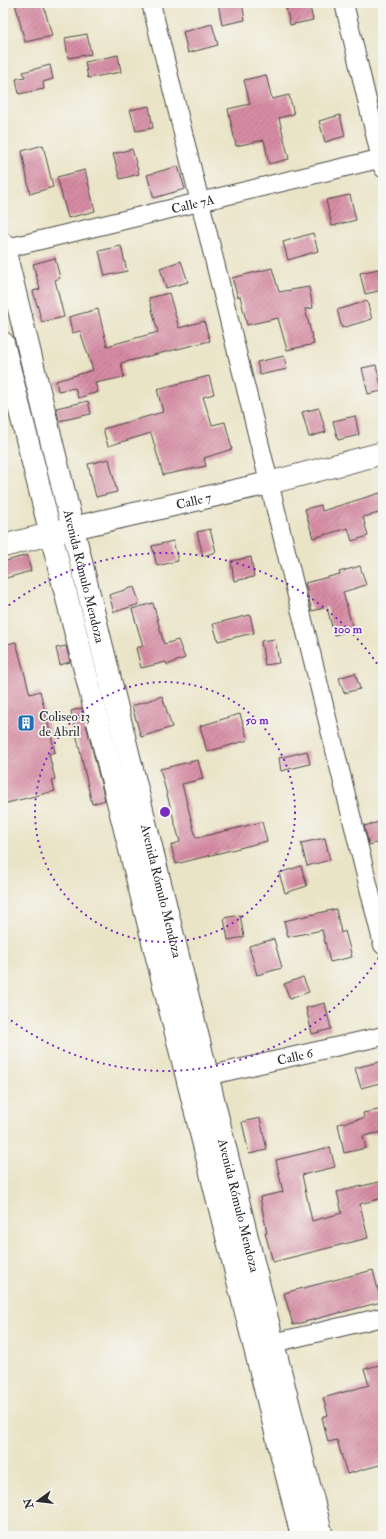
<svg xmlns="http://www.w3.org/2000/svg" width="386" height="1539" viewBox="0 0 386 1539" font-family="'IM FELL Double Pica',serif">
<defs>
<pattern id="building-hatch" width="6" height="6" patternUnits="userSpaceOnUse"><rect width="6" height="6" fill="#d78ca4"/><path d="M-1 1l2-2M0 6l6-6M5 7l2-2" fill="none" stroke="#af7386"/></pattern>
</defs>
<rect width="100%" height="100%" fill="#f6f6f2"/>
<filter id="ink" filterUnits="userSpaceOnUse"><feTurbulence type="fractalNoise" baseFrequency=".025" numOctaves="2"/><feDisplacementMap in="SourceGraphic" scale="8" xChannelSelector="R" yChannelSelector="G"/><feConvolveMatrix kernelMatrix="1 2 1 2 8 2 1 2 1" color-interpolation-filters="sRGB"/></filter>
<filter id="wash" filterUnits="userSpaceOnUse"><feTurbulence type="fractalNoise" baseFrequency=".012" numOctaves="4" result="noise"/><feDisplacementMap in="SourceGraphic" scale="16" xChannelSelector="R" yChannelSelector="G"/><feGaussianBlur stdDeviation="0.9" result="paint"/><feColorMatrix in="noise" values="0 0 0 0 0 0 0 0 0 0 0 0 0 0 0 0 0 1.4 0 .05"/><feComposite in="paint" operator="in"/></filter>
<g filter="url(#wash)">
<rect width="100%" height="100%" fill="#eae4c7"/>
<g id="blocks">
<g fill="url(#building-hatch)">
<polygon points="15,3 43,3 52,36 25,42"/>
<polygon points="218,3 242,3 245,20 222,25"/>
<polygon points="285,3 309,3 313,20 290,25"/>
<polygon points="212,24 218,45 188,53 183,32"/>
<polygon points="87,34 91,54 68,58 65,38"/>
<polygon points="118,55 121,72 88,78 85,62"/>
<polygon points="50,65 53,79 43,82 44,89 19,94 16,79 25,77 23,72"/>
<polygon points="266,75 272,99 289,95 294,114 279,118 289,159 269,164 264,140 236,146 228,109 250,104 244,80"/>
<polygon points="149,106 153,128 136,131 130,110"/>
<polygon points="340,115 345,136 325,142 319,121"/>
<polygon points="43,145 53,187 30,194 22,151"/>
<polygon points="132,149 139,174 120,179 113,154"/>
<polygon points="178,166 185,189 154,198 147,175"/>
<polygon points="85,170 95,211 68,218 57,177"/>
<polygon points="350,195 356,220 332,226 326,200"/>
<polygon points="313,233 318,251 288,260 283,242"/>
<polygon points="121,246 127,271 105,276 99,251"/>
<polygon points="55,258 60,278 55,280 64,317 42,322 33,291 40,289 33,264"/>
<polygon points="181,261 188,282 166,288 160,268"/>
<polygon points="272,268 279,292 309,287 313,308 305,309 314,344 287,350 278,318 247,325 240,296 238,297 232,278"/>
<polygon points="383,268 383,290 365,294 360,273"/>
<polygon points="169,293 179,328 204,321 210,341 121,363 124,377 95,383 98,392 78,398 75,388 58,391 56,381 93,370 80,331 72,333 69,317 98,309 107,346 158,332 149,298"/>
<polygon points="367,301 372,319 342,328 337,310"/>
<polygon points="284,356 287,369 260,375 257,362"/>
<polygon points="376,365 382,391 368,394 362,368"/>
<polygon points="209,376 214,394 203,397 212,425 225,422 232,449 204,458 206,466 163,475 151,433 108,446 103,429 163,412 157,389"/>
<polygon points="88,401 91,414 59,421 56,408"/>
<polygon points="319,408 326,432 309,437 302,412"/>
<polygon points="355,416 359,435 338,440 333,421"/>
<polygon points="109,459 117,492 96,497 88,464"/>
<polygon points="383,492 383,512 363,517 368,536 352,541 348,528 313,538 305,509 321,505 322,511"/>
<polygon points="210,529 216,552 203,556 197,532"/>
<polygon points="173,541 178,561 157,566 152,546"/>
<polygon points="27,555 31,571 3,579 3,562"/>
<polygon points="251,557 254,577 234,581 231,561"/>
<polygon points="360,566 366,585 343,592 353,630 334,635 327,607 312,611 305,583 340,574 339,572"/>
<polygon points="134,587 140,604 114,612 109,595"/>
<polygon points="153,603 164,644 178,640 185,658 167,665 166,662 141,668 136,648 143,646 132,609"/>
<polygon points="250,615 254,633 218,641 213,624"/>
<polygon points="275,639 279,663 265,665 261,641"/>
<polygon points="16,642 30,694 40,691 55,752 49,754 55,779 52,780 55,791 3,804 3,645"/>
<polygon points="66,646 70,662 60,665 56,648"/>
<polygon points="355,673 360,689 344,693 339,678"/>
<polygon points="162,696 172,727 141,737 132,706"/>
<polygon points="82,708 105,800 92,804 71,711"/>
<polygon points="240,714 248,740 207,752 200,726"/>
<polygon points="307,751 310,764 281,771 279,758"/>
<polygon points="198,760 203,779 182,784 196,838 262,822 267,841 176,864 171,845 180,842 160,769"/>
<polygon points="383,821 383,841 369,845 364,826"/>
<polygon points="325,838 330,860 307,866 301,843"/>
<polygon points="301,866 307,886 285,893 279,873"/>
<polygon points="336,909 341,933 345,931 352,957 330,962 322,930 288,937 284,921"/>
<polygon points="240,915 244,937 228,940 224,918"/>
<polygon points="274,939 282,968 257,975 249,946"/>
<polygon points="303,977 309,992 290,999 284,984"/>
<polygon points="325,1003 331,1029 312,1034 306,1008"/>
<polygon points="383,1061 383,1082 361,1088 355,1068"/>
<polygon points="383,1109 383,1132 363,1136 366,1148 344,1153 338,1124 364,1118 363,1113"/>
<polygon points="260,1118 267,1150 249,1154 242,1122"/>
<polygon points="330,1147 335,1167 302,1175 312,1221 342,1213 337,1192 383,1181 383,1198 360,1204 368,1238 273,1262 265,1233 267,1233 260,1197 283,1192 276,1160"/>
<polygon points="373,1270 381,1302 293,1325 284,1293"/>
<polygon points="383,1364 383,1464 347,1474 337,1440 328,1442 322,1417 328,1415 323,1398 369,1385 364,1369"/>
</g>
</g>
</g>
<g filter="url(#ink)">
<use href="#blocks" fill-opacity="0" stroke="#484742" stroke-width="1"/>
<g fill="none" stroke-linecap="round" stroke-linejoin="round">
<g stroke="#484742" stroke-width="20">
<g id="minor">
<polyline points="151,3 383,945"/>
<polyline points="344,3 383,168"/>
<path id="s1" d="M3 249 383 158"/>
<path id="s2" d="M207 1076 383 1036"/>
<polyline points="262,1348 273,1343 383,1317"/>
</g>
</g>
<g stroke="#484742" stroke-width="24">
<g id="tertiary">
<path id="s3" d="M3 244 273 1343 322 1536"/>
<polyline points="3,343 302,1536"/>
<path id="s4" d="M3 546 73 528 269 483 383 453"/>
</g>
</g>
<use href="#minor" stroke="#fff" stroke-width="18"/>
<use href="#tertiary" stroke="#fff" stroke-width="22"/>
</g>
</g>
<g fill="none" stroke="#7b2cbf" stroke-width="2" stroke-dasharray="2 4">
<circle cx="165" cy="812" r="130"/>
<path d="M382 953A259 259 0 0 1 4 1015M4 609A259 259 0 0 1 382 671"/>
</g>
<defs>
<g id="building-square" transform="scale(0.9)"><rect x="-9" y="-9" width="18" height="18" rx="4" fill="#1f6fb2" stroke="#f6f6f2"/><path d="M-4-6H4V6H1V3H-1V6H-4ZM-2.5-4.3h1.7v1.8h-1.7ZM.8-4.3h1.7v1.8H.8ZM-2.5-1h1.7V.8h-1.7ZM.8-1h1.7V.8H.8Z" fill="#fff"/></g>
</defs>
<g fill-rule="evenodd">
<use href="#building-square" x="26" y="723"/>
</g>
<g text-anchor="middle" stroke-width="3.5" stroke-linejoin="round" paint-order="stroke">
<g font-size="13" fill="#2b2b2b" stroke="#f6f6f2">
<text dy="5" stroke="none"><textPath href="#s1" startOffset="195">Calle 7A</textPath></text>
<text dy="5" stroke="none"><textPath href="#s4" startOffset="196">Calle 7</textPath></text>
<text dy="5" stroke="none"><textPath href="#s3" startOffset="342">Avenida Rómulo Mendoza</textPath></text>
<text dy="5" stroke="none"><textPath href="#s3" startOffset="666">Avenida Rómulo Mendoza</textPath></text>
<text dy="5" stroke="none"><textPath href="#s2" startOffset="90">Calle 6</textPath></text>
<text dy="5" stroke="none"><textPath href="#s3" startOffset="990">Avenida Rómulo Mendoza</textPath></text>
</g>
<g font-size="13" fill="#2b2b2b" stroke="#f6f6f2" text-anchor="start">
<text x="39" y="721">Coliseo 13<tspan x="39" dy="15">de Abril</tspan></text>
</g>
</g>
<circle cx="165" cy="812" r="6" fill="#7b2cbf" stroke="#f6f6f2" stroke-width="2"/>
<g font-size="12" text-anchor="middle" font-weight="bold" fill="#7b2cbf" stroke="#f6f6f2" stroke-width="3.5" stroke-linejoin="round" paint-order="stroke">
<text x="348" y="633">100 m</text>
<text x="257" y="724">50 m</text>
</g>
<rect width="386" height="1539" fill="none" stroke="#f6f6f2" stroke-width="16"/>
<g transform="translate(38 1501) rotate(255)" stroke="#f6f6f2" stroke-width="3" paint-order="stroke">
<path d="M0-3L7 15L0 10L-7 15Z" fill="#2b2b2b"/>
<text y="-6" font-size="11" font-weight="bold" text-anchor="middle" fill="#2b2b2b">N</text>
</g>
</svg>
